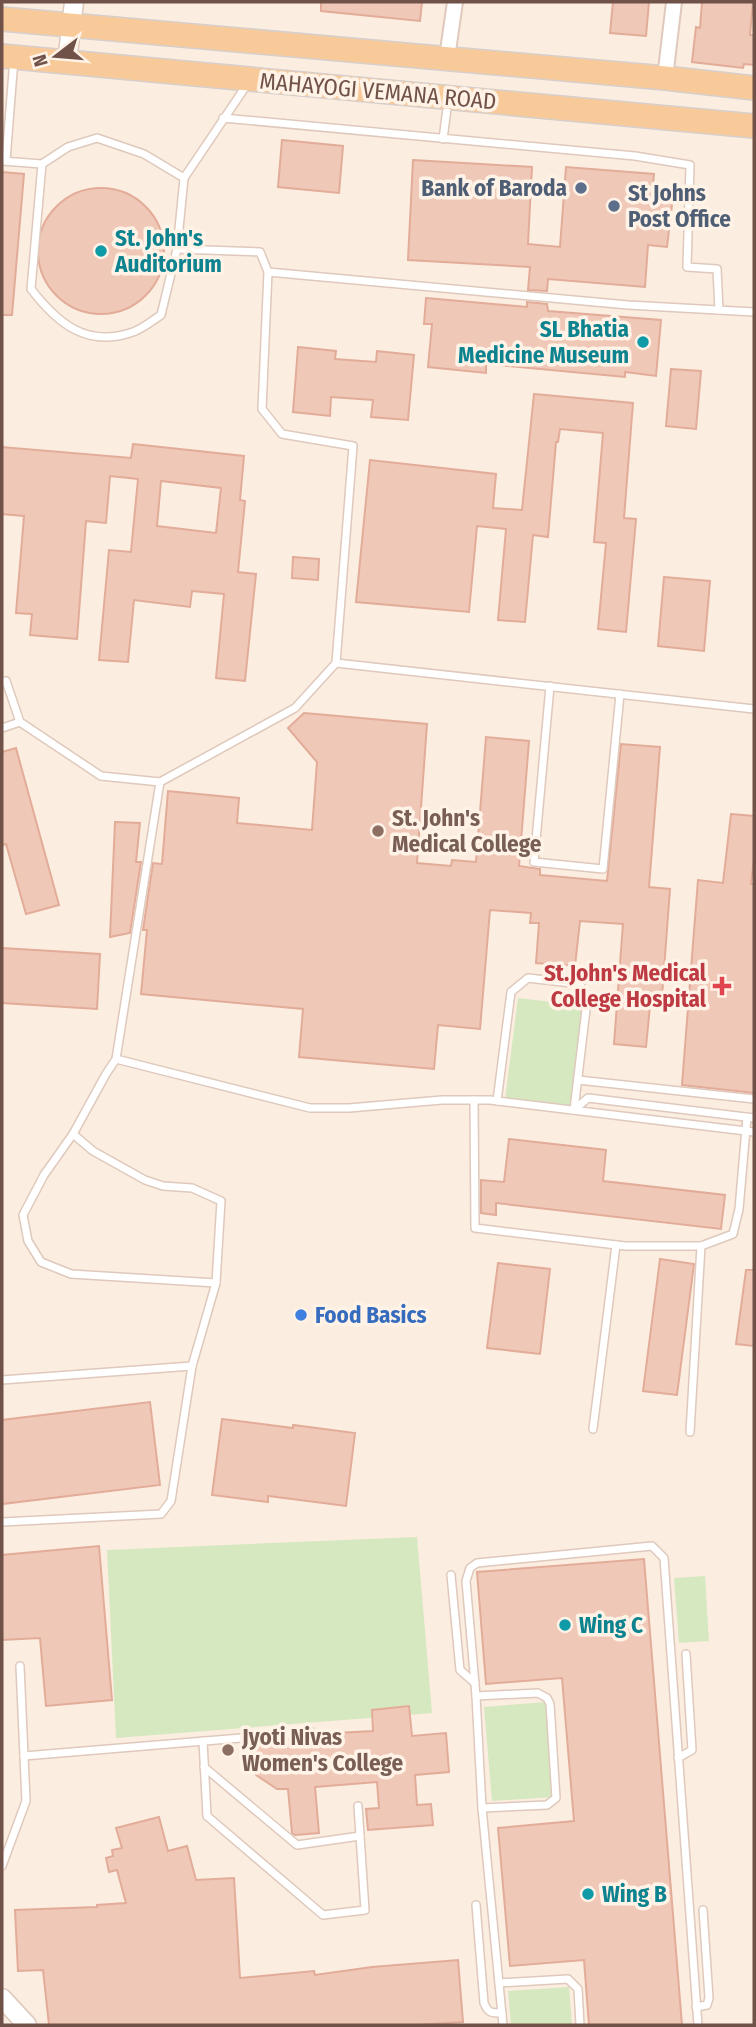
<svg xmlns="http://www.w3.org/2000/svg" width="756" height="2027" viewBox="0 0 756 2027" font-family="'Fira Sans Condensed',sans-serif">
<rect width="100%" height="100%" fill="#fbede0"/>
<g fill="#d5e8bf">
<polygon points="518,998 585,1006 573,1108 505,1100"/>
<polygon points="417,1537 432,1713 116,1738 107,1550"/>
<polygon points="705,1576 709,1641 679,1643 674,1578"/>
<polygon points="546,1702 553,1797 492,1801 484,1707"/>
<polygon points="569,1987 572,2025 511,2025 508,1991"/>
</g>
<g fill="#f0c8b8" stroke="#e2ac99" stroke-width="2" fill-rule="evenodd">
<polygon points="321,2 422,2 420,21 321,11"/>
<polygon points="613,2 649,2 646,36 610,33"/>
<polygon points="702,2 753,2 750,35 754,35 754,65 744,64 743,68 692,62 696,27 700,28"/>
<polygon points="282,140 343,146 339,193 278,187"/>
<polygon points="413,160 532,167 528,244 560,247 566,167 654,174 652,194 673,196 667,247 648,245 645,287 548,279 547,291 528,290 530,267 408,260"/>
<polygon points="2,172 24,174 12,315 2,315"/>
<circle cx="101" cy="251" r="63"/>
<polygon points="426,298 527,307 527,302 547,304 548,311 661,320 656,376 625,372 625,377 486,364 486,373 428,367 432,324 424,324"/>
<polygon points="298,347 336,351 335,359 376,362 377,351 414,355 408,420 371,417 373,400 331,397 330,416 293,412"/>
<polygon points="671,369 701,371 696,429 666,426"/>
<polygon points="534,394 633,403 624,518 636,519 626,632 598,629 606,543 594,542 603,433 560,429 558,442 556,442 548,537 533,535 525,622 498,620 506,529 477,526 469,612 356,602 370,460 496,474 493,508 522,510"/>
<path d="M133 444 244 456 240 500 245 501 238 572 256 574 245 681 216 678 224 594 192 591 190 607 134 600 128 662 99 660 109 550 131 552 138 479 110 476 106 523 86 521 77 639 30 635 32 614 16 613 24 516 2 514V447L131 458ZM161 481 221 488 216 533 157 526Z"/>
<polygon points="293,557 319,559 318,580 292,578"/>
<polygon points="664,577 710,581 704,651 658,646"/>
<polygon points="304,713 427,724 417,863 451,866 452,860 476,862 486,737 529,741 519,866 540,869 540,875 607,881 621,744 660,747 649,887 670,889 662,996 651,995 646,1047 614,1044 623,924 580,921 575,966 536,963 539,923 530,923 531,913 490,910 480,1029 438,1025 434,1069 299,1057 303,1009 141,994 147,930 143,930 153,863 162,864 168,791 239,798 237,823 312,830 317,762 288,728"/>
<polygon points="16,748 59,905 26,914 6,844 2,845 2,752"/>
<polygon points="731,814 754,816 754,859 751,884 754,884 754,1093 682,1085 698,880 723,883"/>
<polygon points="115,822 140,823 136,862 141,862 130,933 110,937"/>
<polygon points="2,948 100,954 97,1009 2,1003"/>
<polygon points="509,1139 606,1150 603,1181 725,1195 721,1229 496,1203 496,1215 481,1213 481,1180 504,1182"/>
<polygon points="660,1259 694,1264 677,1395 643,1391"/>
<polygon points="498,1263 550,1269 540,1354 487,1348"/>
<polygon points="746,1270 754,1270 754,1346 736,1344"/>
<polygon points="150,1402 160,1485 2,1504 2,1420"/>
<polygon points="222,1419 293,1428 293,1425 355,1433 346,1506 268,1496 268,1502 212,1495"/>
<polygon points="99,1546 112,1700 46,1706 40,1638 2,1640 2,1555"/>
<polygon points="644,1559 682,2025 589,2025 584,1960 510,1966 498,1828 574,1821 562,1678 486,1684 477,1572"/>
<polygon points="409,1706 412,1736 446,1733 449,1772 415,1775 417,1805 431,1804 433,1825 368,1830 366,1809 379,1808 377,1782 315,1787 319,1833 295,1835 292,1833 288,1789 277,1789 256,1775 254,1743 313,1738 318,1734 373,1731 372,1710"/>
<polygon points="159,1817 168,1851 187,1846 196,1880 234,1878 240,1978 314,1971 315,1975 372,1967 458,1960 463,2022 417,2025 49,2025 43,1970 18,1971 15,1910 97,1907 97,1905 126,1903 117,1870 109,1872 106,1858 113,1856 112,1850 122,1848 116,1828"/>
</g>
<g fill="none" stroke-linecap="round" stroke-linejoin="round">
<g stroke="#dfc9bc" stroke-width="10">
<g id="service">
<polyline points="223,118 635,156 690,165 687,267 717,269 719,310"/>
<polyline points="443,139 448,101"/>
<polyline points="6,160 14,59"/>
<polyline points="2,161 42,164 68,147 97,138 144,154 184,178 177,249 260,252 268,272"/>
<path d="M42 164 31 289C58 324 87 348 133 332 142 329 152 321 161 315L177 249"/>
<polyline points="184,178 248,83"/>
<polyline points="336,663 754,709"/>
<polyline points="2,682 6,681 20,722 101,776 160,782 295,708 336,663 353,446 282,434 262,409 268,272 628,305 754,312"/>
<polyline points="550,686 534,862 603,869 620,694"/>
<polyline points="2,728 20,722"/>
<polyline points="116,1059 310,1108 349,1108 442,1100 490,1100 754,1132"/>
<polyline points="578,1080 754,1099"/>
<polyline points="474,1100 475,1228 625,1246 701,1246 733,1234 739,1209 747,1117"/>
<polyline points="497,1101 511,992 528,978 580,984 587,1001 574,1110"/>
<polyline points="575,1109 588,1098 754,1118"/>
<polyline points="73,1134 93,1151 145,1180 163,1186 192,1188 221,1201 216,1283"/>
<polyline points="2,1380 192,1366"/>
<polyline points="593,1429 616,1245"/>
<polyline points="690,1432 701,1246"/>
<polyline points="2,1522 161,1514 171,1501 192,1366 216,1283 71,1274 41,1262 28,1241 23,1215 44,1175 73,1134 106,1074 116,1059 160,782"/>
<polyline points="451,1575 460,1670 475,1683"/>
<polyline points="476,1696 538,1693 547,1698 550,1704 556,1798 547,1805 482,1808"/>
<polyline points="203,1741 207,1816 323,1915 365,1910 358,1806"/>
<polyline points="24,1756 312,1732"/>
<polyline points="678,1758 692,1750 686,1654"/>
<polyline points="204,1767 297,1845 360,1836"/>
<polyline points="2,1866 26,1801 20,1666"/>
<path d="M476 1905 484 2003C488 2013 491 2013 502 2013"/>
<polyline points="499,1983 568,1979 578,1989 580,2025"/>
<polyline points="696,2007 707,2005 709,1998 703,1910"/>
<polyline points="503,2025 482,1808 476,1696 466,1581 470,1568 477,1563 652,1546 664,1558 698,2025"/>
</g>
</g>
<g stroke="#dfc9bc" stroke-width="18">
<g id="minor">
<polyline points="447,58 455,2"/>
<polyline points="665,78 674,2"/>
</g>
</g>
<g stroke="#dfc9bc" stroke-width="21">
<g id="tertiary">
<polyline points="67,62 74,2"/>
<polyline points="2,1998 27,2025"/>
</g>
</g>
<g stroke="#d7cfcc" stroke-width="26">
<g id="primary">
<polyline points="2,19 665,78 754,88"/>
<polyline points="2,56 754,126"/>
</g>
</g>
<use href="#service" stroke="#fff" stroke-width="7"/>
<use href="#minor" stroke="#fff" stroke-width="14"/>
<use href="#tertiary" stroke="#fff" stroke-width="18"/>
<use href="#primary" stroke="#f9ca99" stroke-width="23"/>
</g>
<g fill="#5c6f8a" stroke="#fff2e6" stroke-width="2.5">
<circle cx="581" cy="188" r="7"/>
<circle cx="614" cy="206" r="7"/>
</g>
<g fill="#0f9aa8" stroke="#fff2e6" stroke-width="2.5">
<circle cx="101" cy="251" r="7"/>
<circle cx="643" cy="342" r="7"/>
<circle cx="565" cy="1625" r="7"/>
<circle cx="588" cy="1894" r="7"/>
</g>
<g fill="#8d6e63" stroke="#fff2e6" stroke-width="2.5">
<circle cx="378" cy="831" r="7"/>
<circle cx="228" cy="1750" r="7"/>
</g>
<path fill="#e0444e" stroke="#fff2e6" stroke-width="2.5" d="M718.5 975.5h7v7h7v7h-7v7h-7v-7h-7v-7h7z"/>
<circle fill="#3f7fe0" stroke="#fff2e6" stroke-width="2.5" cx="301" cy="1315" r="7"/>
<g text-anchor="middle" stroke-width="7" stroke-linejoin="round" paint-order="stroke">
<g font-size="23" fill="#715248" stroke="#fff2e6">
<text transform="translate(378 91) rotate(5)" y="8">MAHAYOGI VEMANA ROAD</text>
</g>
<g font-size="23" font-weight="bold" fill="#4e5e75" stroke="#fff2e6" text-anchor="end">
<text x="567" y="196">Bank of Baroda</text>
<text x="628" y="201" text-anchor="start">St Johns<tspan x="628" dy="26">Post Office</tspan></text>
</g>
<g font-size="23" font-weight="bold" fill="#0d838f" stroke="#fff2e6" text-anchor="start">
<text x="115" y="246">St. John's<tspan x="115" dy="26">Auditorium</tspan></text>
<text x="629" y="337" text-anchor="end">SL Bhatia<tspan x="629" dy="26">Medicine Museum</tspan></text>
<text x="579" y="1633">Wing C</text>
<text x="602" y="1902">Wing B</text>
</g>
<g font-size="23" font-weight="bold" fill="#785e54" stroke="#fff2e6" text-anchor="start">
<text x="392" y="826">St. John's<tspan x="392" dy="26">Medical College</tspan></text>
<text x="242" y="1745">Jyoti Nivas<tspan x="242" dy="26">Women's College</tspan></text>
</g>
<g font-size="23" font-weight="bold" fill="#be3a42" stroke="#fff2e6" text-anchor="end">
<text x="706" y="981">St.John's Medical<tspan x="706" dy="26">College Hospital</tspan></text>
</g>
<g font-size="23" font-weight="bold" fill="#366cbe" stroke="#fff2e6" text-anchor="start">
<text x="315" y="1323">Food Basics</text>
</g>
</g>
<rect width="756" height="2027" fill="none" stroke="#715248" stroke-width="7"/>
<g transform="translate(56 56) rotate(254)" stroke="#fff2e6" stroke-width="5" paint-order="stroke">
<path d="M0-5L12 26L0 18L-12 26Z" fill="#715248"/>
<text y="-10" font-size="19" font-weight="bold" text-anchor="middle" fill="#715248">N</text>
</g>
</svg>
